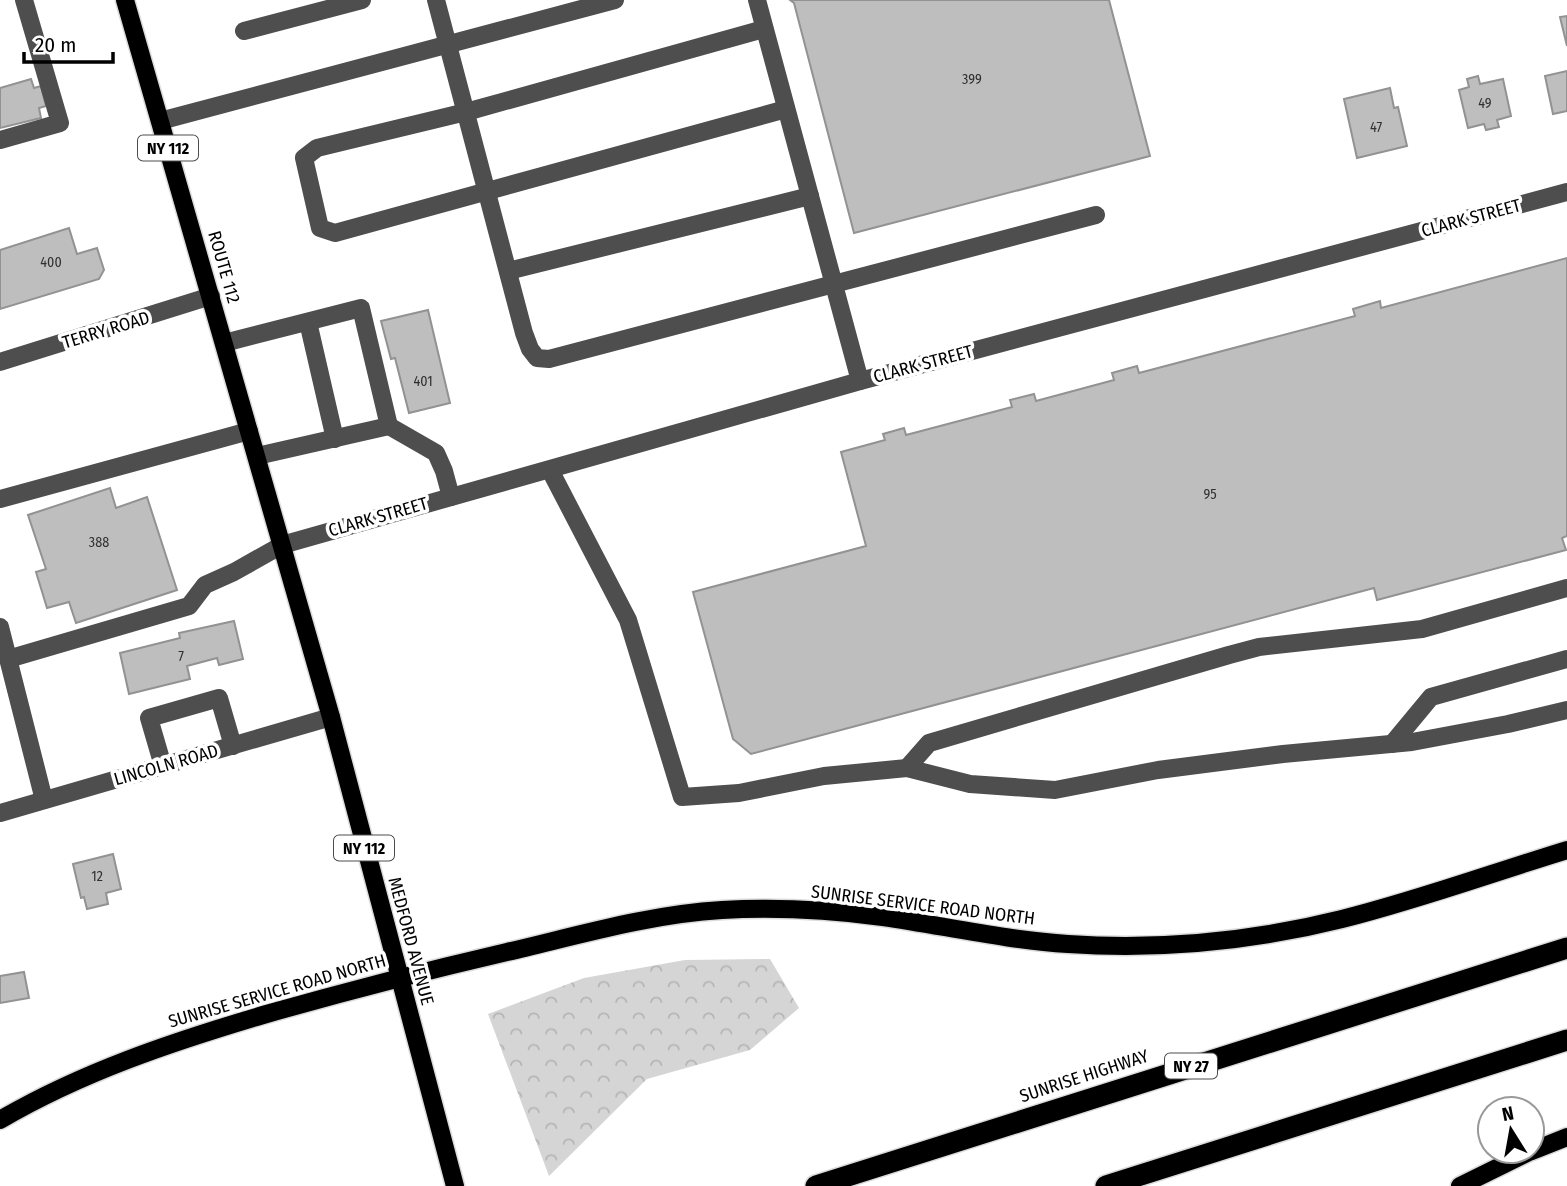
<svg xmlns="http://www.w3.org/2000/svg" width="1567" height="1186" viewBox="0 0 1567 1186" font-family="'Fira Sans Condensed',sans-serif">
<defs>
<pattern id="forest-crowns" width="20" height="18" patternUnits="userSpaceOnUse" patternTransform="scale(1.75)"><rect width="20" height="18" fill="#d5d5d5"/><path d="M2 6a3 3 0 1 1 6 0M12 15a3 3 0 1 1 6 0" fill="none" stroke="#b5b5b5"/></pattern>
</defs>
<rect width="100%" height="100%" fill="#fff"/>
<polygon fill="url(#forest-crowns)" points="770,959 799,1008 750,1050 647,1079 549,1176 488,1014 584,978 685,960"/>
<g fill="#bebebe" stroke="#929292" stroke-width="2">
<polygon points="790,0 1109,0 1150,156 854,233 794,3"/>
<polygon points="1567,16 1567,46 1560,17"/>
<polygon points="1567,71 1567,111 1553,114 1545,76"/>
<polygon points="1478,76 1480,84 1503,79 1511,116 1497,120 1499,127 1486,130 1484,124 1468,128 1459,90 1469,87 1467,79"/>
<polygon points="31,79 34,88 41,86 46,106 39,108 41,118 0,128 0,88"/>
<polygon points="1390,88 1394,108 1398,107 1407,146 1357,158 1344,99"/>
<polygon points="69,228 77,254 97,248 104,270 99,279 0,309 0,250"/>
<polygon points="1567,258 1567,536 1562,538 1566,550 1377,600 1374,588 751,754 733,739 693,592 866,546 841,452 885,440 883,434 904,428 906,435 1012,407 1010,400 1034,394 1036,401 1114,380 1112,373 1137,366 1139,373 1355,316 1353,309 1380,301 1381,308"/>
<polygon points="428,310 450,403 409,413 395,358 391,359 381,321"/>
<polygon points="110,488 116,508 147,497 177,590 76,623 69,602 47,608 36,572 46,569 28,515"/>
<polygon points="234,621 243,659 219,665 217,658 187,666 190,679 129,694 120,653 180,638 179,633"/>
<polygon points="113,854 121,889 106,893 108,904 87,909 84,897 81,898 73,864"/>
<polygon points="24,972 29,998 0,1003 0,976"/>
</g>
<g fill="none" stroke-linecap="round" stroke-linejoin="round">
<g stroke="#dbdbdb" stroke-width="21">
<g id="major">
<polyline points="125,0 331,717 455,1186"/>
<path d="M0 1120C82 1072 172 1042 263 1015 344 992 425 971 507 952 576 936 650 914 722 910 775 907 830 910 883 917 945 926 1006 940 1068 944 1159 950 1254 941 1342 919 1418 900 1492 873 1567 850"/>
<polyline points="1532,1151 1567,1137"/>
<polyline points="1460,1186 1531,1151"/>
</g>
</g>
<g stroke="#dbdbdb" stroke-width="24">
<g id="highway">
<polyline points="816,1186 1567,948"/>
<polyline points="1106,1186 1567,1040"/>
</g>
</g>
<g stroke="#4e4e4e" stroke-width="18">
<polyline points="436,0 524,333 530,349 537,358 549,359 1096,215"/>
<polyline points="757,0 860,381"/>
<polyline points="764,29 466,112 317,148 304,158 320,228 335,233 786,109"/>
<polyline points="244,31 362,0"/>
<polyline points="160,121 615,0"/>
<polyline points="0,140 60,123 24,0"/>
<polyline points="508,271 810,196"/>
<polyline points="308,322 335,439"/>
<polyline points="224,343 361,308 389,426"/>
<polyline points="0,362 211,296"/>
<polyline points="257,456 389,426 436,453 444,471 451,497"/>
<polyline points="550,470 628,620 682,797 739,793 824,776 907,768 970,784 1055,790 1158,770 1283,754 1412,742 1508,724 1567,710"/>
<polyline points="0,499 249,431"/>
<polyline points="0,627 44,800"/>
<polyline points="8,659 189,606 205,585 234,572 282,545 860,381 1567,192"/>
<polyline points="1392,744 1431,697 1567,659"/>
<polyline points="163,766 149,718 219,698 233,746"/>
<polyline points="907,768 929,743 1229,655 1259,647 1422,629 1567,588"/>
<polyline points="0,813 331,717"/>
</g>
<use href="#major" stroke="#000" stroke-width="18"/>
<use href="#highway" stroke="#000" stroke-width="21"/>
</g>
<g text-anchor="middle" stroke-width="7" stroke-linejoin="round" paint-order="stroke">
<g font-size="14" fill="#303030">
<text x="972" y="84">399</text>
<text x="1485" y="108">49</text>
<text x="1376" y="132">47</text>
<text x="51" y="267">400</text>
<text x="423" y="386">401</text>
<text x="1210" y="499">95</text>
<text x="99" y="547">388</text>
<text x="181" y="661">7</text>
<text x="97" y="881">12</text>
</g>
<g fill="#fff" stroke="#4c4c4c" stroke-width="2">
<rect x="138" y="135.5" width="60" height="25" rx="5"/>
<rect x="334" y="835.5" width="60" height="25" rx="5"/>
<rect x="1165" y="1053.5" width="52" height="25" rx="5"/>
</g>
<g font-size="16" font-weight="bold" fill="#000">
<text x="168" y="154">NY 112</text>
<text x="364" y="854">NY 112</text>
<text x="1191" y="1072">NY 27</text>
</g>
<g font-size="18" fill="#000" stroke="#fff">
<text transform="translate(1471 218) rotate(-15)" y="6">CLARK STREET</text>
<text transform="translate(224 267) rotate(74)" y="6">ROUTE 112</text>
<text transform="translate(106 330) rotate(-17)" y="6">TERRY ROAD</text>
<text transform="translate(923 364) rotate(-15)" y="6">CLARK STREET</text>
<text transform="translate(378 517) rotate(-16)" y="6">CLARK STREET</text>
<text transform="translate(166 765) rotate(-16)" y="6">LINCOLN ROAD</text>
<text transform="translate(923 905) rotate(7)" y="6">SUNRISE SERVICE ROAD NORTH</text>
<text transform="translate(411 941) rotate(75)" y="6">MEDFORD AVENUE</text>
<text transform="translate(277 991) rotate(-16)" y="6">SUNRISE SERVICE ROAD NORTH</text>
<text transform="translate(1084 1076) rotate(-18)" y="6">SUNRISE HIGHWAY</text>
</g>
</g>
<g transform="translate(1511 1130) rotate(349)"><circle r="33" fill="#ffffff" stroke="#999999" stroke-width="2"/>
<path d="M0-5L12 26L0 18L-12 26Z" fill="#000000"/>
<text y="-10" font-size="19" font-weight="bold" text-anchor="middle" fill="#000000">N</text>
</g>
<path d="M24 52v10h89v-10" fill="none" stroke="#000000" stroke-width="3.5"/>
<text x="35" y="52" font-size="21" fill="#000000" stroke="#ffffff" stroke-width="5" paint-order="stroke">20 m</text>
</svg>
